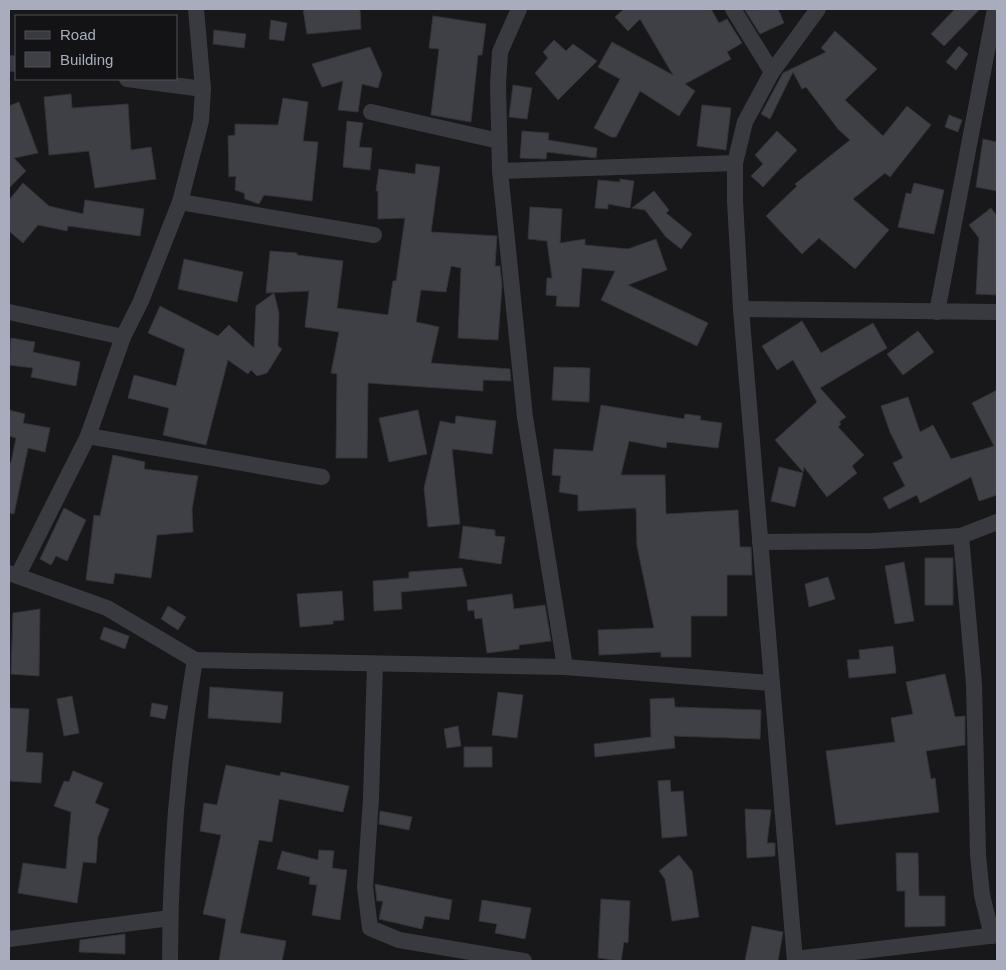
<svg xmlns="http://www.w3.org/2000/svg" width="1006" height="970" viewBox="0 0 1006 970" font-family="Arial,sans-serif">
<rect width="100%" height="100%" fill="#18181b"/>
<g fill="#3f4046" stroke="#323237">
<polygon points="303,9 360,9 361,29 307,34"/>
<polygon points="624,9 711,9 719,23 727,19 742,43 727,52 731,59 685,84 695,91 679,116 640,91 616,137 611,137 594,128 620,79 598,67 612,42 673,75 640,19 628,31 615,17"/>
<polygon points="778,9 784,23 760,34 745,10"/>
<polygon points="955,9 980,9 944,46 931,34"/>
<polygon points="433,16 486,24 482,55 478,55 471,122 431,115 439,49 429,48"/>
<polygon points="271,20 287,23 284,41 269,39"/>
<polygon points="214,30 246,34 244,48 213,44"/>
<polygon points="835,31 877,69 845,100 883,136 907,106 931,125 890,177 885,173 853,199 889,230 855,269 819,238 802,254 766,216 797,186 795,184 850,140 838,129 806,87 802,89 793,72 770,119 761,114 783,73 826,52 821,48"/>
<polygon points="554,40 566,51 573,44 597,61 558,100 535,73 548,58 543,52"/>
<polygon points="959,46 968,54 956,70 946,62"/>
<polygon points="370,47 382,74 378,88 362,84 358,112 338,110 343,81 322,87 312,64"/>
<polygon points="513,85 532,88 527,119 509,117"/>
<polygon points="71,94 72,108 128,104 131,150 151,147 156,179 95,188 89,151 49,155 44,97"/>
<polygon points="283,98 308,102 303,141 318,142 312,201 264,195 259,204 245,199 244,193 235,190 236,176 229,177 228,136 235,135 235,124 278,125"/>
<polygon points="19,102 38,153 14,158 26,171 9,188 9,106"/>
<polygon points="702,105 731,108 726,150 697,146"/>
<polygon points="949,115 962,120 958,132 945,127"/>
<polygon points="347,121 363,123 359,147 372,148 370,170 343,167"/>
<polygon points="522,131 549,133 548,140 597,148 596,158 547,152 546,159 520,158"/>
<polygon points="777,131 797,150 763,187 751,176 763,164 755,155"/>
<polygon points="983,139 997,142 997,191 976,187"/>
<polygon points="416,164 440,167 431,232 497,236 495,266 500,266 502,286 498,340 458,338 461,268 451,266 446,292 421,290 416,322 439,327 431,363 510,369 511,381 483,380 483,391 368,383 367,458 336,458 337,374 331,373 339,332 305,327 309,291 266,293 270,251 297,253 297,255 343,261 337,308 388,315 393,281 396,281 405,218 378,219 378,191 376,191 379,169 415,174"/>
<polygon points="620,179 634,181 630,208 608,204 608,209 595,208 598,180 620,182"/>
<polygon points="23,183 49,206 83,214 85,200 144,209 140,236 68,226 67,231 38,225 23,243 9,231 9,200"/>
<polygon points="914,183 944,190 934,234 898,227 906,193 911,194"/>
<polygon points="654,191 669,210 666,213 692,234 681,249 666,237 645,210 632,208"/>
<polygon points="530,207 562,209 560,243 585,239 585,245 628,249 656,239 667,270 628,285 708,323 697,346 601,300 615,271 582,268 579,307 556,306 557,296 546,295 547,278 552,278 547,241 528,239"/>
<polygon points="991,208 997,216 997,295 976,294 979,238 969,225"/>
<polygon points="184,259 243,272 237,302 178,289"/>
<polygon points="274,293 279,313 278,346 282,349 267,373 257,376 251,370 248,374 228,360 206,445 163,435 169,408 128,398 134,375 176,386 185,349 148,333 160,306 218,336 229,325 254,348 256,306"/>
<polygon points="802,321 821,353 873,323 887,348 820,388 846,417 839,422 841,424 838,427 864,455 852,466 857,473 827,497 804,467 803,472 775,440 817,402 793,360 777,370 762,346"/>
<polygon points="918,331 934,352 903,375 887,354"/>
<polygon points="11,338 35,342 33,352 80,362 76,386 31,377 33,368 9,365"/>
<polygon points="554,367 590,368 589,402 552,400"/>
<polygon points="997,390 997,495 979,501 971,477 920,503 917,495 889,509 883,498 905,486 893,463 903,458 890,432 881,406 908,397 920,432 933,425 951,459 994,446 972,403"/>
<polygon points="601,405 684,419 685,414 701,416 700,420 722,423 718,448 667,442 666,448 629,441 621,475 665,475 666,514 738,510 740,547 751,547 752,575 727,575 727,616 691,616 691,657 661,657 661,652 599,655 598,630 654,628 637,546 636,508 578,511 578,495 559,492 561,476 552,475 554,449 593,451"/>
<polygon points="9,410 25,414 23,423 50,428 45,452 28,448 14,514 9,513 9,462 11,463 16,438 9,436"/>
<polygon points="418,410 427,454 389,462 379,418"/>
<polygon points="456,416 496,421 492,454 452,449 460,524 428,527 424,488 440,421 455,424"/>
<polygon points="113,455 145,462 144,469 198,476 192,509 193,532 157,535 151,578 115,573 113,584 86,580 94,515 100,516"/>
<polygon points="779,467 803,473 795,507 771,501"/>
<polygon points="64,508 86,520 67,561 56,556 51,565 40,559"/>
<polygon points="463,526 495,530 495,536 505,537 501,564 459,558"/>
<rect x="925" y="558" width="28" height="47"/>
<polygon points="904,562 914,621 895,624 885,566"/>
<polygon points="462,568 467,586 401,592 402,609 374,611 373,581 409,578 409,572"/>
<polygon points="828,577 835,599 809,607 805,584"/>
<polygon points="342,591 344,620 333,621 333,624 300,627 297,594"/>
<polygon points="512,594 514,609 545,605 551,641 519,645 519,649 487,653 482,618 475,619 474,610 468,611 467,600"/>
<polygon points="168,606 186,617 178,630 161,619"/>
<polygon points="40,609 39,676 11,674 13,613"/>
<polygon points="104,627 129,636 125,649 100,639"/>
<polygon points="893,646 896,673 849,678 847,660 860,659 859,650"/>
<polygon points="945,674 955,717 965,716 965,745 926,751 931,779 935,778 939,812 836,825 826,751 895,742 891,718 913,714 906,682"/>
<polygon points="210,687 283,692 281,723 208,718"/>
<polygon points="498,692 523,695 517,738 492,735"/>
<polygon points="72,696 79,733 64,736 57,699"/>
<polygon points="674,698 675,707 761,710 760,739 674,736 675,748 595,757 594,744 651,737 650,699"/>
<polygon points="152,703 168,706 165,719 150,716"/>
<polygon points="9,708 29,709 26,752 43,753 41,783 9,781"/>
<polygon points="458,726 461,746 447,748 444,729"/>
<rect x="464" y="747" width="28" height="20"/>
<polygon points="226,765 280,776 281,772 349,786 343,812 279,799 272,842 259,840 240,933 286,941 282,961 219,961 226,919 203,914 221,835 200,831 204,803 217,805"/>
<polygon points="73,771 103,783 95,803 109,809 98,837 96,863 83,862 77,903 18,893 23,863 66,869 71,812 54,806 64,781 69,782"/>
<polygon points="670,780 671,792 683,791 687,836 662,838 658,781"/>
<polygon points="745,809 771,810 767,843 775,843 775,856 747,858"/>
<polygon points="380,811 412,817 409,830 379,824"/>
<polygon points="319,850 334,851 332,868 347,870 340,920 312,915 317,885 309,884 310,877 277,869 282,851 318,860"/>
<polygon points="896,853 918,853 919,896 945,896 945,926 905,927 905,891 897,891"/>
<polygon points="679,855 692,871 699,917 672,921 665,879 659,871"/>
<polygon points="375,884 452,900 449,920 425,916 422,929 379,919 383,901 377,901"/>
<polygon points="601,899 630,901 628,943 624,942 621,961 598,958"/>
<polygon points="482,900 531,908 525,939 495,933 497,924 479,921"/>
<polygon points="752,926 783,932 778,961 745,961"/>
<polygon points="125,934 125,954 79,952 80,940"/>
</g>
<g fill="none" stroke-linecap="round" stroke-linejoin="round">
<g stroke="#393940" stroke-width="16">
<polyline points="519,9 500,52 498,84 500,171 525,417 565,667"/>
<polyline points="733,9 772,72"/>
<polyline points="9,63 16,64"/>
<polyline points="127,79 203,89"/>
<polyline points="371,112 499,141"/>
<polyline points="500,171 735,163"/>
<polyline points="180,202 374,235"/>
<polyline points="741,309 997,312"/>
<polyline points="9,312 123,337"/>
<polyline points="937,312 995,9"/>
<polyline points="88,436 322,477"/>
<polyline points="760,542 871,541 961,536"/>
<polyline points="9,573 107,608 195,660 565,667 771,683"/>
<polyline points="18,575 88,436 123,337 141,301 180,202 201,121 203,89 196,9"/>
<polyline points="375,664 371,798 365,887 370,928 399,940 524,961"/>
<polyline points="992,936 982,895 978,855 974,684 961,536 997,522"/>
<polyline points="9,939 170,918"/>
<polyline points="795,959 997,935"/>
<path d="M170 961C170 861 178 759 195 660"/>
<polyline points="795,961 741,309 735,201 735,163 745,122 772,72 818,9"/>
</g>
</g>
<rect width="1006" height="970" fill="none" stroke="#a9acbc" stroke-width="20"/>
<rect x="15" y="15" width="162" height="65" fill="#131316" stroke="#4f5058"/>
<rect x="25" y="31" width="25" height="8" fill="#393940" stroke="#4f5058"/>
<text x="60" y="40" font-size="15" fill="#a9acbc">Road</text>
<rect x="25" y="52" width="25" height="15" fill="#3f4046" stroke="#4f5058"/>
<text x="60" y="65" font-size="15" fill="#a9acbc">Building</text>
</svg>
